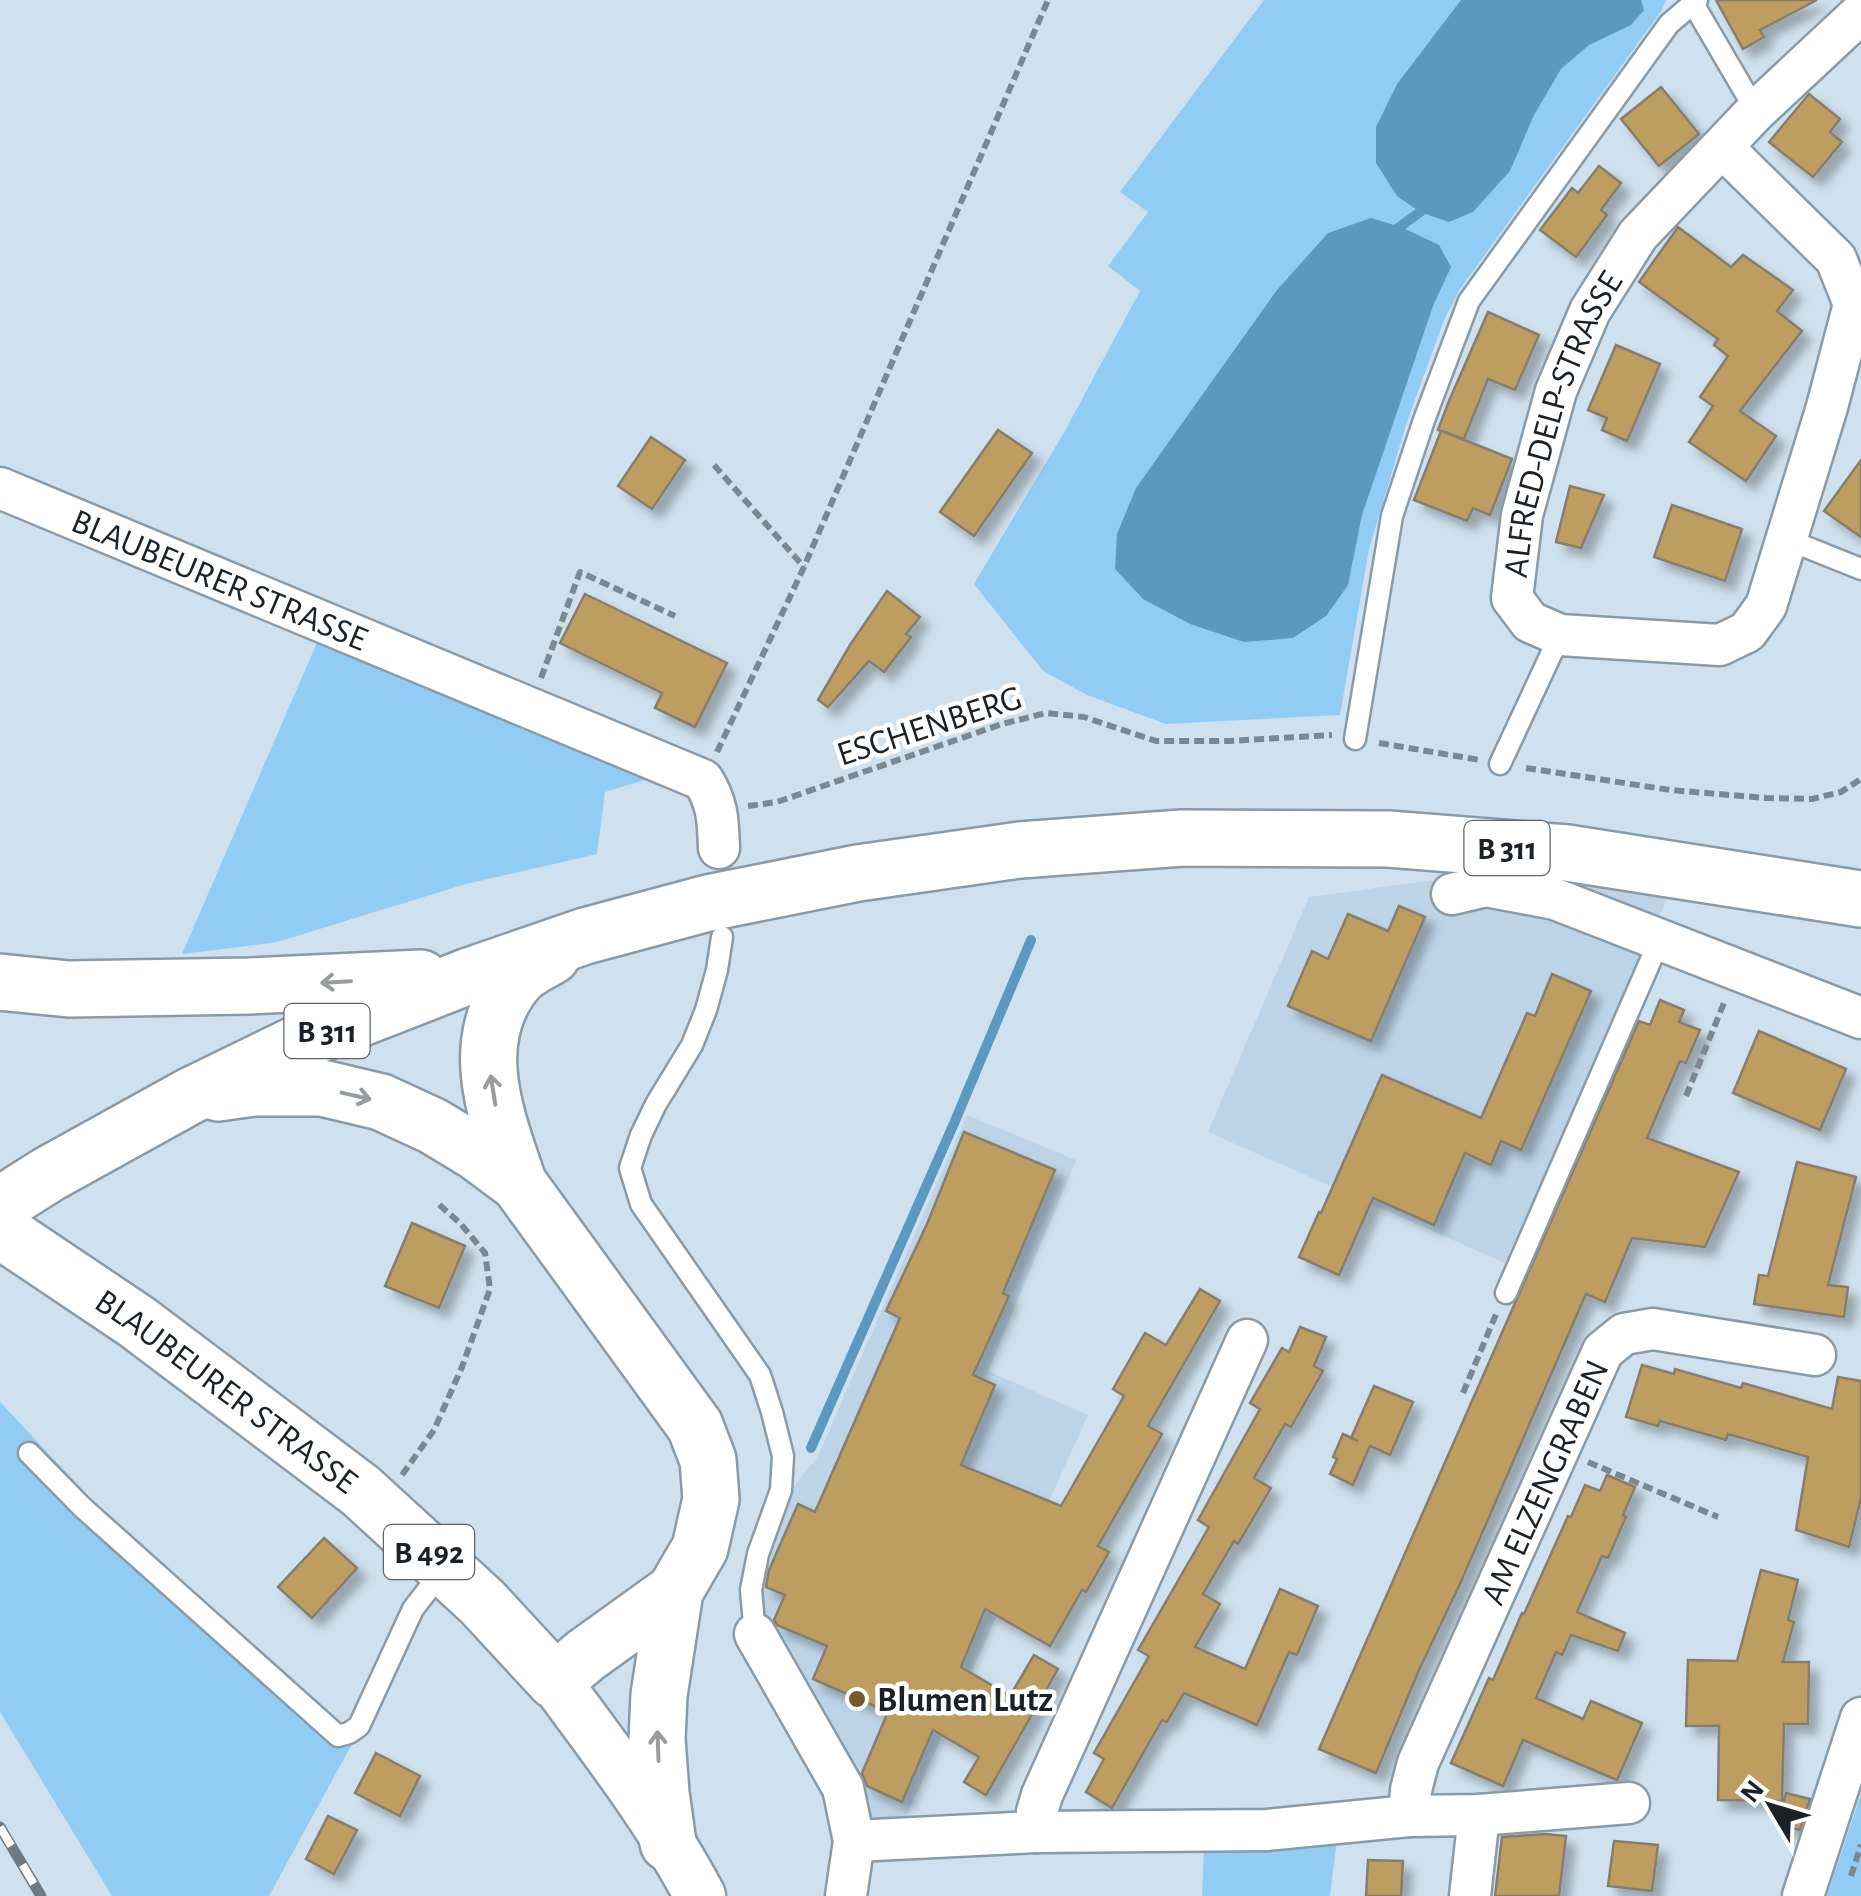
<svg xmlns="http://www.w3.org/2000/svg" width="1861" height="1896" viewBox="0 0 1861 1896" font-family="'Alegreya Sans',sans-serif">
<defs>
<filter id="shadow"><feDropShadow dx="9" dy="9" stdDeviation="5" flood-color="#0004"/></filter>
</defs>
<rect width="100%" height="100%" fill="#cfe1ee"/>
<g fill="#bcd4e6">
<polygon points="1509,870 1667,898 1505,1263 1208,1132 1309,897"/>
<polygon points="967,1115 1076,1160 988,1371 1088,1415 902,1825 866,1827 763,1630 757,1588 789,1492 817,1458"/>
</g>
<g fill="#91ccf5">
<polygon points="1264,0 1666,0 1662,10 1460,289 1444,320 1407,422 1369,549 1340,715 1166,724 1087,695 1043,671 974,584 1066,429 1140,291 1108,266 1148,212 1120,192"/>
<polygon points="319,638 658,776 605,792 597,854 466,884 277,942 182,954"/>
<polygon points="0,1402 167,1580 352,1744 269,1896 112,1896 0,1712"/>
<polygon points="1861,1794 1861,1896 1827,1896"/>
<polygon points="1337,1838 1330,1896 1202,1896 1204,1847"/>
</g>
<g fill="#5c99c0">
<polygon points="1461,0 1641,0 1644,10 1631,25 1589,45 1561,69 1534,115 1510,171 1473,212 1449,222 1420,212 1397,196 1376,163 1376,127 1397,84"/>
<polygon points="1371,218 1401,227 1439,245 1451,267 1433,306 1362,515 1348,585 1326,616 1293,638 1244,642 1190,624 1143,599 1115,569 1117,534 1136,488 1277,290 1328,233"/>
</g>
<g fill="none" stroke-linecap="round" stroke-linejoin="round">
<g stroke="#5c99c0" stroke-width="10">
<polyline points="1390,234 1420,212 1426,203"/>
<polyline points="811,1448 955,1121 1031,940"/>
</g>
</g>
<g fill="#bd9d61" stroke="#867d6d" stroke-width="2.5" filter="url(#shadow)">
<polygon points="1716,0 1817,0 1760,30 1764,37 1743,49"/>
<polygon points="1661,87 1699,134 1659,166 1621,119"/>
<polygon points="1809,94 1840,119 1830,132 1842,142 1813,177 1769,142"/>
<polygon points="1599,166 1621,183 1601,210 1607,215 1576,257 1540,230 1572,188 1578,193"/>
<polygon points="1678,227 1731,267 1743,255 1793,290 1777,311 1802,331 1740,411 1776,436 1746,481 1689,442 1713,406 1700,397 1728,356 1714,345 1718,339 1639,282"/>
<polygon points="1488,312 1539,335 1515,390 1488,379 1464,439 1442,431 1512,459 1490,515 1473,508 1467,521 1414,500 1441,431 1438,430 1449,401"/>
<polygon points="1616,345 1660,364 1627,441 1602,430 1607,418 1588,410"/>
<polygon points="998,430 1032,453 974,536 940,512"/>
<polygon points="651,437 685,460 652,509 618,486"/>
<polygon points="1861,460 1861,537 1824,511"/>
<polygon points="1570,486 1604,495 1581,548 1556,542"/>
<polygon points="1672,505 1742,529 1725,581 1654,557"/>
<polygon points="887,591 920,617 906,634 911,637 884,672 869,661 828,707 818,700 850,645"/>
<polygon points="585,594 727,663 695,727 655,708 662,693 560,643"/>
<polygon points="1399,906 1425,917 1371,1041 1288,1006 1312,951 1328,959 1348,914 1388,931"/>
<polygon points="1552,974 1591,991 1521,1150 1501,1141 1491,1165 1465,1153 1434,1225 1373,1198 1339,1275 1299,1257 1319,1212 1321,1213 1382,1075 1481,1118 1527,1013 1535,1016"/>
<polygon points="1660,1000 1684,1010 1679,1022 1700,1030 1686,1063 1680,1061 1647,1138 1739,1172 1705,1247 1632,1238 1605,1302 1586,1294 1460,1584 1419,1670 1376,1773 1319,1749 1639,1021 1650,1025"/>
<polygon points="1759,1031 1846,1069 1820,1130 1733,1093"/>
<polygon points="964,1132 1055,1170 1003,1293 1009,1296 973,1375 995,1385 961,1465 1061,1506 1124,1396 1113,1389 1145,1333 1166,1345 1200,1289 1220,1301 1148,1426 1162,1434 1098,1546 1109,1552 1086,1592 1082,1590 1050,1646 985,1609 961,1667 1010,1696 1034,1655 1058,1669 986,1795 964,1782 979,1757 933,1730 902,1802 867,1786 862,1773 888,1712 813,1679 827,1646 777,1625 774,1620 785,1595 766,1587 769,1570 798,1504 815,1512 900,1318 886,1311 927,1224"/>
<polygon points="1797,1162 1856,1177 1828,1285 1848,1287 1844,1317 1754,1304 1759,1275 1768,1276"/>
<polygon points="412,1223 465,1246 439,1308 385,1286"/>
<polygon points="1300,1327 1326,1337 1314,1366 1323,1371 1291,1427 1285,1424 1254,1478 1271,1488 1238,1544 1234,1541 1203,1594 1220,1604 1195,1647 1245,1669 1280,1589 1318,1606 1297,1655 1289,1652 1257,1725 1184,1693 1167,1722 1162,1720 1112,1808 1086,1792 1104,1759 1094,1753 1149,1656 1138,1650 1209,1527 1198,1520 1260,1409 1250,1403 1282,1348 1289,1352"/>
<polygon points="1642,1365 1674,1374 1675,1369 1741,1388 1743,1383 1832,1409 1838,1377 1861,1381 1861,1498 1849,1547 1796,1530 1808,1457 1728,1434 1726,1440 1660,1421 1658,1426 1626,1417"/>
<polygon points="1374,1386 1413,1402 1390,1455 1370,1446 1353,1485 1330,1474 1337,1459 1333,1457 1343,1434 1358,1441 1351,1438"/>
<polygon points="1607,1475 1635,1487 1623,1515 1626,1517 1608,1558 1602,1556 1577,1612 1625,1633 1618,1651 1571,1635 1562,1655 1556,1652 1536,1698 1583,1719 1591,1701 1642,1723 1617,1780 1523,1740 1503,1786 1451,1763 1489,1678 1493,1680 1522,1613 1524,1614 1568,1516 1571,1517 1585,1485 1600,1491"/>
<polygon points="324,1538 357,1568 312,1618 278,1587"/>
<polygon points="1761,1570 1798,1580 1788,1620 1794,1622 1783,1662 1809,1662 1808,1724 1784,1724 1782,1801 1718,1800 1719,1726 1686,1726 1688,1660 1737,1661"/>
<polygon points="376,1753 420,1776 400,1816 355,1793"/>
<polygon points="1786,1793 1810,1799 1800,1830 1778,1824"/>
<polygon points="328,1816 357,1830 334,1874 306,1859"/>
<polygon points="1545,1834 1566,1836 1559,1896 1495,1896 1502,1837"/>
<polygon points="1614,1841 1658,1845 1652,1891 1608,1886"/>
<polygon points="1368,1860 1403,1861 1401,1896 1366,1896"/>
</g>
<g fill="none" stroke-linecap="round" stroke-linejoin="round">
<g stroke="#899ba7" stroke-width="25">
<g id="service">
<polyline points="1691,0 1756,111"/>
<polyline points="1786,539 1861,569"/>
<polyline points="1355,739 1392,516 1424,420 1469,301 1669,24 1697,0"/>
<polyline points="1500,764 1560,635"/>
<polyline points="722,937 717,970 706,1010 692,1045 656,1104 641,1135 630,1168 641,1204 760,1375 772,1412 783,1456 781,1490 758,1554 751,1590 755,1634"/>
<polyline points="1506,1293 1660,939"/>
<polyline points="29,1453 82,1507 338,1736 349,1733 359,1726 413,1609 444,1569"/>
</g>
</g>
<g stroke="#899ba7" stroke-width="45">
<g id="minor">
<path id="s1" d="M1722 147 1836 259 1854 304 1827 407 1766 606 1747 632 1720 645 1560 635 1530 622 1512 598 1522 515 1556 391 1590 311 1638 235 1756 111 1861 13"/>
<path id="s2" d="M0 488 703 780C718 804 718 821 719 848"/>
<polyline points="1452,894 1486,886 1555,899 1861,1018"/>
<polyline points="755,1634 843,1788 854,1841 846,1896"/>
<polyline points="1409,1816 1479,1815 1629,1803"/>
<polyline points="1036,1832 1037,1812 1042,1795 1247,1340"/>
<path id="s3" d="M854 1841 1036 1832 1267 1830 1409 1816 1411 1790 1418 1763 1603 1351 1624 1334 1653 1329 1815 1355"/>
<polyline points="1470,1896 1479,1815"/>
<polyline points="1803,1896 1861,1718"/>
</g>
</g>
<g stroke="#899ba7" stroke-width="55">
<path id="tertiary" d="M555 1681C606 1750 660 1820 700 1896"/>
</g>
<g stroke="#899ba7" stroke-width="60">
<g id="primary">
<polyline points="0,982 69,989 249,986 421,978"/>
<polyline points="218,1093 254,1088 322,1088 381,1102 433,1126 476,1152 519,1184 695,1426 708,1460 711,1499 700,1548 675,1591 659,1695 657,1739 661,1793 668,1843"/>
<path d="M519 1184C496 1117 464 1038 519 977 528 968 542 962 552 956"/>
<polyline points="0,1205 49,1174 190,1096 305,1040 469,976 585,936 708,903 858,873 1020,850 1182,838 1388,839 1567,853 1861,899"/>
<path id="s4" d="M0 1230 137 1322 361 1491 482 1602 555 1681 586 1655 675 1591"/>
</g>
</g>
<g stroke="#7b8892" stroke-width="6" stroke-dasharray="10 5" stroke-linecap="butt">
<polyline points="714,465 804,567"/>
<polyline points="541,678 580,572 675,616"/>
<polyline points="1379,743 1480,760"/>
<polyline points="717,752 804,567 1048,0"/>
<polyline points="1526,768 1670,790 1766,798 1812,799 1841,792 1861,779"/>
<polyline points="748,806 777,802 1002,724 1046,713 1084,717 1156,741 1229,741 1332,735"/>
<polyline points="1686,1096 1724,1003"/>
<polyline points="1463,1393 1497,1312"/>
<polyline points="1588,1462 1718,1517"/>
<polyline points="402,1475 434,1430 462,1367 490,1289 485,1253 460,1223 436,1202"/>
<polyline points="1851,1876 1861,1845"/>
</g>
<use href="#service" stroke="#fff" stroke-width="20"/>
<use href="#minor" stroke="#fff" stroke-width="40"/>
<use href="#tertiary" stroke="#fff" stroke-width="50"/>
<use href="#primary" stroke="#fff" stroke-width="55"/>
<g stroke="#6e7a83" stroke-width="11">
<polyline id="rail" points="0,1827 41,1896"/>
</g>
<use href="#rail" stroke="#fff" stroke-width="8" stroke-dasharray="22" stroke-linecap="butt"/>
</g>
<defs><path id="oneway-shaft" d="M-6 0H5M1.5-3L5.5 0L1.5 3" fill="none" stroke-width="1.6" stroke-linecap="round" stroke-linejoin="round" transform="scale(2.5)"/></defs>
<g stroke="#989c9e">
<use href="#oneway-shaft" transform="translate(336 982) rotate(177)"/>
<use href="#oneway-shaft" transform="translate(493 1090) rotate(-99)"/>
<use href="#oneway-shaft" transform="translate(356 1096) rotate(13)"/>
<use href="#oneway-shaft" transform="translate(658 1746) rotate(-92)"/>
</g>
<circle fill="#735b2c" stroke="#fff" stroke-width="4" cx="857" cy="1699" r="10"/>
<g text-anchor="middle" stroke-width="9" stroke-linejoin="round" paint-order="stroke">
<g fill="#fff" stroke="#5f6468" stroke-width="2.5">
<rect x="1464.5" y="821" width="85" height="54" rx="8"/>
<rect x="284.5" y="1004" width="85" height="54" rx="8"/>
<rect x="384" y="1525" width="90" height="54" rx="8"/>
</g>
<g font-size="32" font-weight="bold" fill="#1b2227">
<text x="1507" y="859">B 311</text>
<text x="327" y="1042">B 311</text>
<text x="429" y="1563">B 492</text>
</g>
<g font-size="35" fill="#1b2227" stroke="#fff">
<text dy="12" stroke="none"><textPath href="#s1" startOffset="990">ALFRED-DELP-STRASSE</textPath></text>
<text dy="12" stroke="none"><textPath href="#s2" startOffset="238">BLAUBEURER STRASSE</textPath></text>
<text transform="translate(929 725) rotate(-18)" y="12">ESCHENBERG</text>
<text dy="12" stroke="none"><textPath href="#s4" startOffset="278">BLAUBEURER STRASSE</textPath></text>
<text dy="12" stroke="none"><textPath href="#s3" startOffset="918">AM ELZENGRABEN</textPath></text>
</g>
<g font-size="35" font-weight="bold" fill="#1b2227" stroke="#fff" text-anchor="start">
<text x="877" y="1711">Blumen Lutz</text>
</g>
</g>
<g transform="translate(1771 1806) rotate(308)" stroke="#ffffff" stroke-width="8" paint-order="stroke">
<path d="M0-8L18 38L0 25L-18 38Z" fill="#1b2227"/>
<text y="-15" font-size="28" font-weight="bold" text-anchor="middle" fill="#1b2227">N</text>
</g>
</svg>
